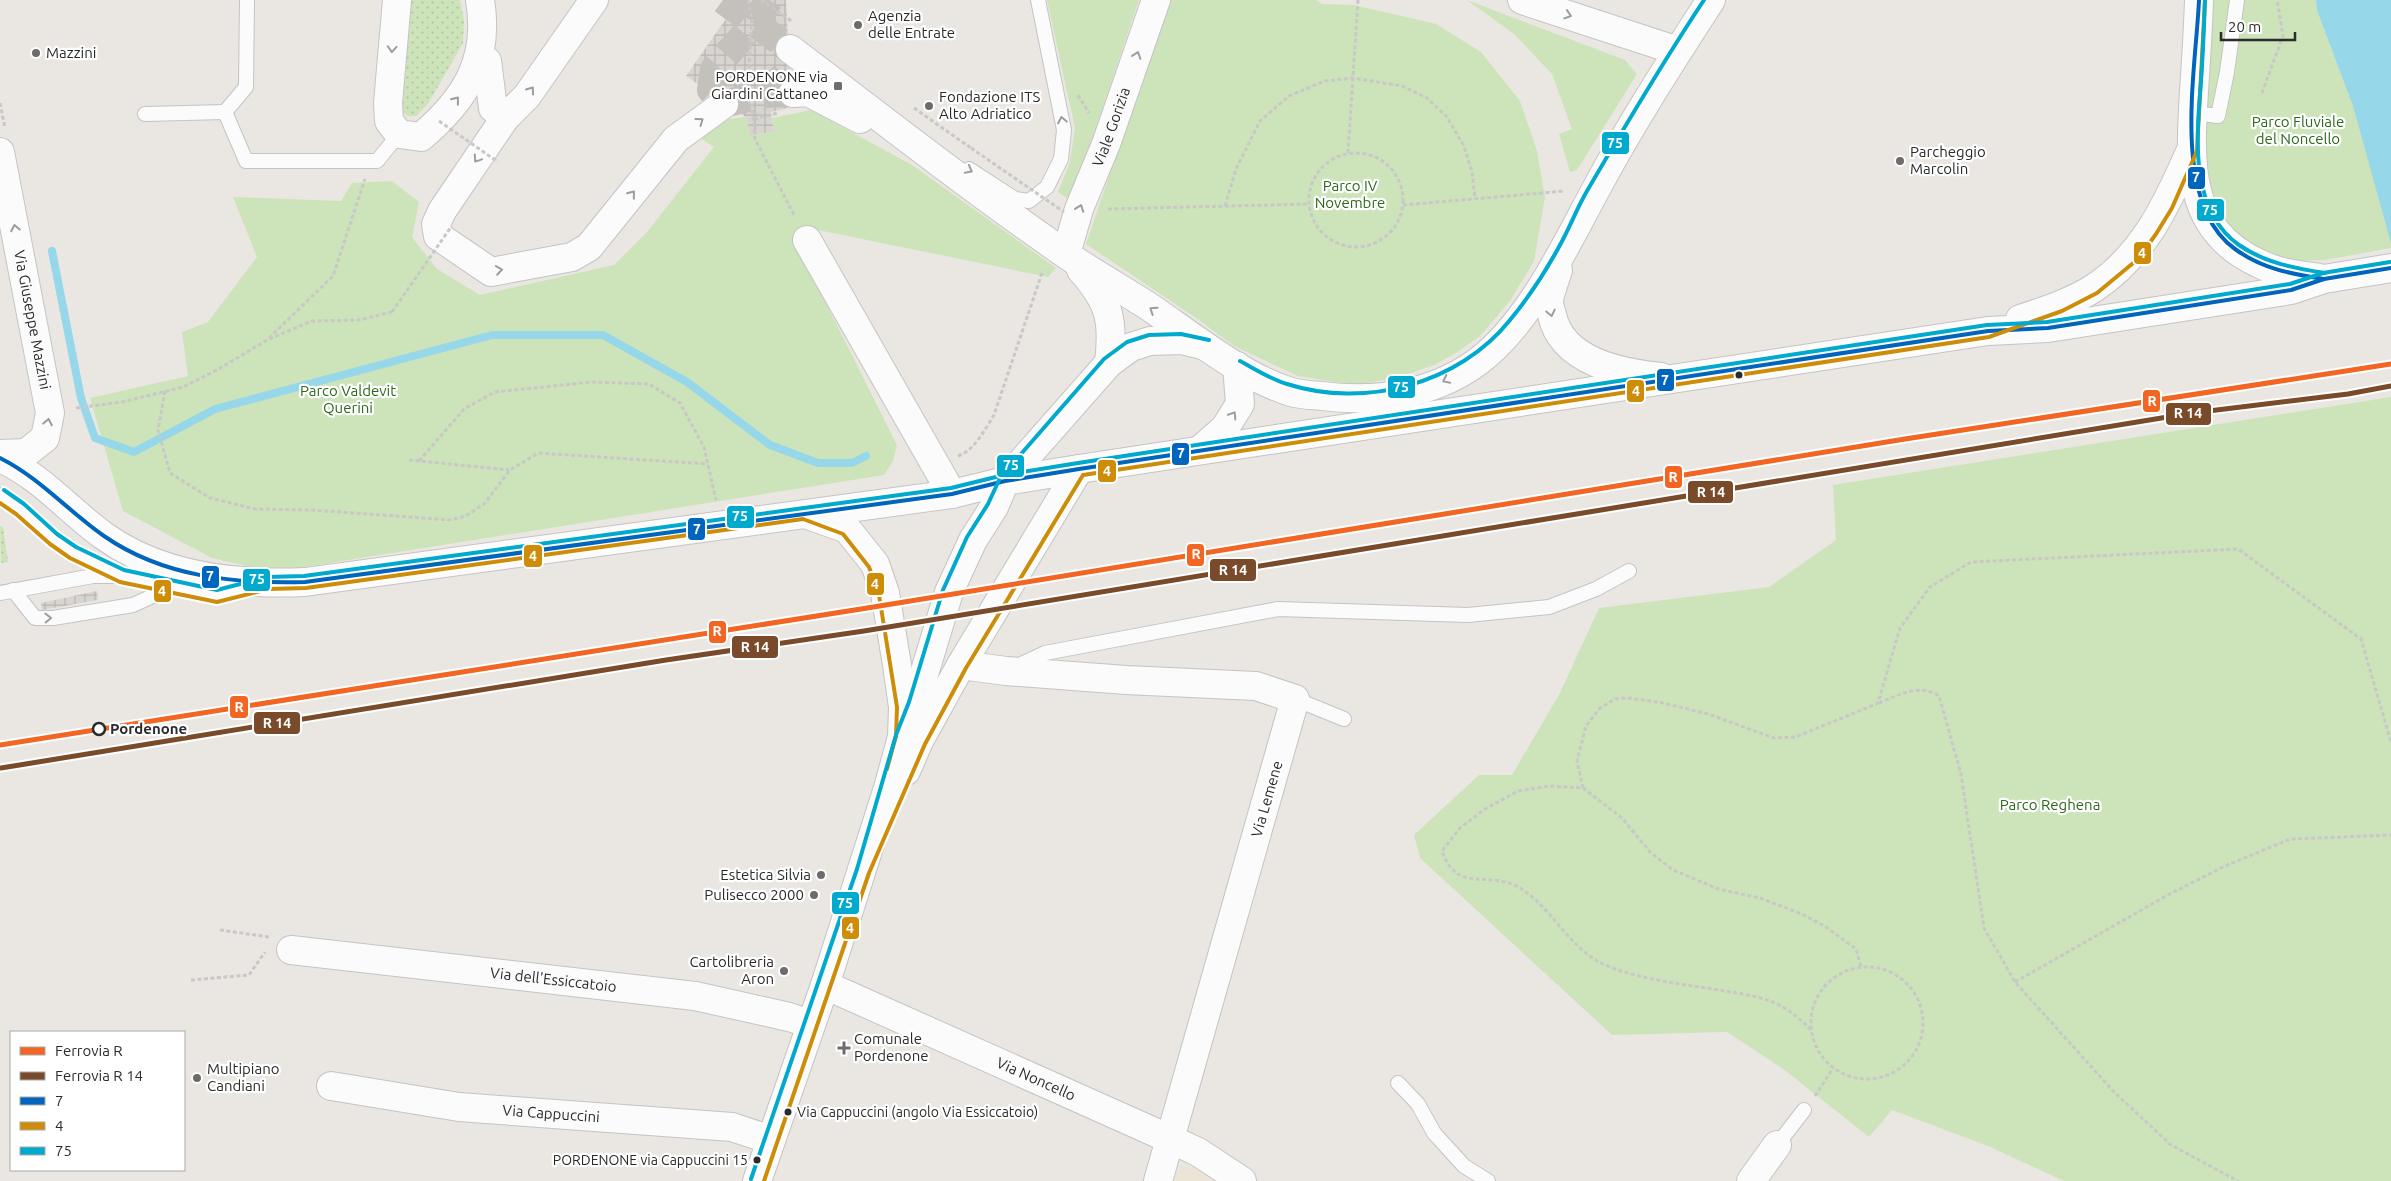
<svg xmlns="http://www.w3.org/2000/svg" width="2391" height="1181" viewBox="0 0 2391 1181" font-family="Ubuntu,sans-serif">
<defs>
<pattern id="grass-dots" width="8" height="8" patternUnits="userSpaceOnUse" patternTransform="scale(1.25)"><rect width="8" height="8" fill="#cde4bb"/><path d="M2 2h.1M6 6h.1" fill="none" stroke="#b0c4a1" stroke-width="1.8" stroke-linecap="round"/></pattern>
<pattern id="plaza-grid" width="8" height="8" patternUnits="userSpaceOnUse" patternTransform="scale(1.25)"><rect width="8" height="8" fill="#d8d4d0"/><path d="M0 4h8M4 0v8" fill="none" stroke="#bab6b3"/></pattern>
</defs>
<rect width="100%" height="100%" fill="#eae6e2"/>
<polygon fill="#ece4d6" points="1184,1166 1194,1169 1216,1181 1171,1181 1173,1175"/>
<g fill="url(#grass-dots)">
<polygon points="410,0 460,0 464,20 463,43 428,104 416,116 408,116 401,111 401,93"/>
<polygon points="0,526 3,527 8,562 1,563"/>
</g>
<g fill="#cde4bb">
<polygon points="1047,0 1139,0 1071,201 1058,192 1070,162 1075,128"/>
<polygon points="1169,0 1316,0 1322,4 1354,5 1436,24 1481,52 1520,101 1537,151 1545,197 1534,261 1510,301 1480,336 1456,353 1434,365 1396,378 1354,385 1298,376 1234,346 1199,320 1086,244"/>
<polygon points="1467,0 1625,60 1637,74 1577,170 1570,172 1559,134 1572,129 1552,74 1514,34"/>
<polygon points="2210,0 2391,0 2391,248 2325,260 2293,261 2258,250 2231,230 2212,197 2205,142"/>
<polygon points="811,110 912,165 1056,268 1048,277 818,230 795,242 897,445 893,461 884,475 273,572 212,558 123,511 90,398 188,376 182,332 208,322 257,257 233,197 341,201 352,183 392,181 419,202 412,237 437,269 480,295 614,265 647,232 714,147 695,135 714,121 746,117 750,135 774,132 772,118"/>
<polygon points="2391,397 2391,1181 2064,1181 1988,1146 1892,1110 1869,1137 1782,1068 1727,1032 1612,1035 1420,858 1414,835 1479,775 1512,775 1560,693 1599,608 1769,587 1836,540 1833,485"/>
</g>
<g fill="url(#plaza-grid)">
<polygon points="739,0 786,0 792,107 771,112 774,132 750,135 746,117 686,76"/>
<polygon points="97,591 98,600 42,610 41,603"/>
</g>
<polygon fill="#96d7ea" points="2316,0 2391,0 2391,243 2353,106 2317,10"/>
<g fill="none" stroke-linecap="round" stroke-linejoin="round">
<polyline stroke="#96d7ea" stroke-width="8" points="52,251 81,398 95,438 134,452 215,409 492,335 603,335 687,382 770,445 818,463 852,463 866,456"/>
<g stroke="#c4c1bd" stroke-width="28" stroke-dasharray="28 14" stroke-linecap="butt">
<polyline points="723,0 790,49"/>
<polyline points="769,0 755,23 714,69 711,90 724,104 764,94 793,93"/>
<polyline points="764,94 784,76 790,59"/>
</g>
<g stroke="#c5c4c4" stroke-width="16">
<g id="lane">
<polyline points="247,0 246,87 225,112 246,161 377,161 399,134"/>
<polyline points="2193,113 2218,116 2227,72 2237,0"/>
<polyline points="145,114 225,112"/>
<polyline points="969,169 1015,199 1029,201 1047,187 1061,159 1064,130 1038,0"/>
<polyline points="0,495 20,509 53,539 73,552 122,576 217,596 246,589"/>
<polyline points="13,590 35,618 53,618 133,605 172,587"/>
<polyline points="0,593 93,576 118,576"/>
<polyline points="1015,667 1045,653 1278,609 1468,615 1549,607 1596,589 1629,571"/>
<polyline points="1295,699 1344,719"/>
<polyline points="1398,1083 1418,1104 1434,1133 1464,1166 1488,1181"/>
<polyline points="1777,1145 1804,1110"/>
</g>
</g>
<g stroke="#c5c4c4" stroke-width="30">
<g id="street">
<path d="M397 0 388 103 389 121 399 134 421 137C466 99 490 60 480 0"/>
<polyline points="1522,0 1678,51"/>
<path d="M790 49C881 118 970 188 1064 253 1091 272 1120 288 1148 306 1191 335 1242 377 1291 392 1301 395 1312 395 1322 396 1383 404 1449 392 1495 347 1537 306 1567 243 1595 191 1630 125 1671 62 1711 0"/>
<polyline points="487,61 493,108 505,118 527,96 594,0"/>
<polyline points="793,93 808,92 860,119"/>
<polyline points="505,118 442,211 436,224 438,236 491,272 572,257 589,247 676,139 724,104"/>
<path id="s1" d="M0 152 50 413 45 438 26 453 0 454"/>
<polyline points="807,240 952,494"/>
<path id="s2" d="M1066 254 1079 209 1106 144 1156 0"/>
<path d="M1081 270C1110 302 1114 321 1109 363"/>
<path d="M1558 270C1555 280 1551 290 1549 300 1548 304 1551 310 1552 315 1562 362 1621 373 1661 377"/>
<polyline points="1200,450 1225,428 1240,404 1237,366"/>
<polyline points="961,665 1006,671 1126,680 1256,686 1295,699 1158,1181"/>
<polyline points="903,735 915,704 949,592 973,540 994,507 1005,481 1109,363 1131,347 1150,341 1181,340 1202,345"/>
<path id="s3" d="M291 950 695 996 789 1017 811 1024"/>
<path id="s4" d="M825 985 1170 1139 1198 1152 1242 1181"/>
<path id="s5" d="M331 1086 459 1107 732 1127 771 1140"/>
<polyline points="1751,1181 1777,1145"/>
</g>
</g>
<g stroke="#c5c4c4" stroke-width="30">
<g id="secondary">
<path d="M2199 0C2198 31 2196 61 2194 91 2190 159 2184 229 2258 263 2277 273 2299 275 2320 278"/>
<path d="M2020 319C2045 311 2072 302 2094 288 2144 255 2167 204 2190 152"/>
<path d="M0 458C41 476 68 510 104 536 161 577 237 585 305 582L952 494 1005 481 1079 469 1988 331 2048 328 2291 290 2324 279 2391 268"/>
<polyline points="906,771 919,741 961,665 1079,469"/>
<polyline points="757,1181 825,985 888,788 902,737 903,707 897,665 885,593 875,564 847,529 808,515"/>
</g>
</g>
<g stroke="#c8c8c7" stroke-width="3" stroke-dasharray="4 2.5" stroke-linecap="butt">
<polyline points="748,0 752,20 749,65 755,139 795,217"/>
<polyline points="761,0 793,22"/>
<polyline points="2262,93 2283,36 2277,0"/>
<polyline points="1078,95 1089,113"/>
<polyline points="0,103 5,128"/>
<polyline points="914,108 971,148"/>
<polyline points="754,119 778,113"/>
<polyline points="1348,153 1358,0"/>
<circle cx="1356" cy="200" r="47"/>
<polyline points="1403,205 1565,191"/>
<polyline points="1225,206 1236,169 1260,121 1289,96 1325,81 1353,78 1402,86 1427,98 1447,117 1464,146 1472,172 1475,199"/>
<polyline points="1108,209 1310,204"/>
<polyline points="269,338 333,276 365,179"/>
<polyline points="165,391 158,430 170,473 210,498 255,509 312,510 450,520 466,516 484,504 510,470 538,453 708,464"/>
<polyline points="76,408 122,402 183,387 217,370 267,340 312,321 359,320 392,312"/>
<path d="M958 456C975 450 985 429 994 415L1043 270"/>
<polyline points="409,460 509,470"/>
<polyline points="419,461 464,409 495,392 592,382 649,384 680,403 704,447 716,500"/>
<path d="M1879 703C1898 695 1920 683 1939 696L1961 774 1984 928 2015 982 2114 1092 2171 1145 2238 1181"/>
<polyline points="1583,788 1577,761 1586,726 1600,708 1615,699 1630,698 1663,703 1708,714 1774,738 1796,737 1878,703 1900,628 1930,587 1971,562 2238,549 2361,639 2391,742"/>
<polyline points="220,930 269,937"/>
<circle cx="1867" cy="1023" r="56"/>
<polyline points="191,980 249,975 265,952"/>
<polyline points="2015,982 2166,896 2225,866 2290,839 2391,835"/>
<path d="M1811 1030C1800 1019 1789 1009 1775 1003 1761 997 1745 994 1731 992 1691 985 1636 980 1601 963 1568 946 1551 907 1520 888 1488 869 1457 895 1442 851L1460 828 1485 809 1518 791 1549 786 1583 788 1622 818 1650 852 1673 870 1718 889 1760 898 1802 914 1826 927 1856 949 1861 967"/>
<polyline points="1815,1096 1833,1068"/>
</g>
<use href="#lane" stroke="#fcfbfb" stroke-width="14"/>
<use href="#street" stroke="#fcfbfb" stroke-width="28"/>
<use href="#secondary" stroke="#fcfbfb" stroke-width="28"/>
<g stroke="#c8c8c7" stroke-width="3" stroke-dasharray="4 2.5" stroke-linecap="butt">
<polyline points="439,121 498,162"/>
<polyline points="971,148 1064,212"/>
<polyline points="392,312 451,227"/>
</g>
<g stroke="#fff" stroke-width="8">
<g id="bus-1">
<path d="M2199 0C2196 70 2170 203 2235 249 2262 269 2292 274 2324 279"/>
<path d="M0 458C40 478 68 511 104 536 163 577 235 584 305 582L952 494 1005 481 1079 469 1988 331 2048 328 2291 290 2324 279 2391 268"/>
</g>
</g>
<g stroke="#fff" stroke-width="8">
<g id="bus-2">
<polyline points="0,503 16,514 50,544 70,558 120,582 217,602 269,589 306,588 803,519 843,534 869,567 879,595 897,707 896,736 887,769"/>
<polyline points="764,1181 869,873 925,744 966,668 1083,475 1989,337 2062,311 2097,293 2138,259 2156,234 2172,208 2197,151 2205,0"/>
</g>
</g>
<g stroke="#fff" stroke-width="8">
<g id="bus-3">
<path d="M2205 0C2204 27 2203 54 2201 81 2197 134 2188 209 2239 245 2265 263 2294 268 2325 273"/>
<path d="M1240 361C1255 369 1270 379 1287 384 1365 409 1459 384 1510 320 1529 297 1546 271 1560 245 1570 227 1577 208 1587 191 1625 126 1663 62 1704 0"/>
<polyline points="4,490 24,504 57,534 76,547 124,570 217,590 267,577 304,576 951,488 1004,475 1078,463 1987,325 2047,322 2290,284 2323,273 2390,262"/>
<polyline points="751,1179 857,869 896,735 909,702 943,590 967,537 988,504 1000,478 1104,359 1127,342 1149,335 1181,334 1209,340"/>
</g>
</g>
<use href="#bus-1" stroke="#0065bd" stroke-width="4"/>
<use href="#bus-2" stroke="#ce8d09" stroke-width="4"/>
<use href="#bus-3" stroke="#00a9ce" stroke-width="4"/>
<g stroke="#fff" stroke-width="9">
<polyline id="rail-1" points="0,745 861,609 1905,439 2391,364"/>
</g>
<g stroke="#fff" stroke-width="9">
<polyline id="rail-2" points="1,768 666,660 864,631 2192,413 2348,394 2391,386"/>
</g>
<use href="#rail-1" stroke="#f26522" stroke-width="5"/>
<use href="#rail-2" stroke="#7a4b2a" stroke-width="5"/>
</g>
<defs><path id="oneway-chevron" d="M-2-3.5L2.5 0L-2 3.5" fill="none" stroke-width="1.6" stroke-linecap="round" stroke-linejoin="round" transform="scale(1.25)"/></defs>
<g stroke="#9e9d9d">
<use href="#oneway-chevron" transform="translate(1568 15) rotate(18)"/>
<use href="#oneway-chevron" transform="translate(392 49) rotate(94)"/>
<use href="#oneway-chevron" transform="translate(1137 55) rotate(-71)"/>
<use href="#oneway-chevron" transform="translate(531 90) rotate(-54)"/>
<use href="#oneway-chevron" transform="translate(456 100) rotate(-52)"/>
<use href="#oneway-chevron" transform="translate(1062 120) rotate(-101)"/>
<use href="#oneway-chevron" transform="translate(700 121) rotate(-36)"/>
<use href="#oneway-chevron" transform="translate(477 159) rotate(124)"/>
<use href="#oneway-chevron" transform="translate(969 170) rotate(28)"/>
<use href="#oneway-chevron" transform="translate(632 194) rotate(-51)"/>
<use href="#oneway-chevron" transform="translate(1080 208) rotate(-70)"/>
<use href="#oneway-chevron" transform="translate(15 228) rotate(-101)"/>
<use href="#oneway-chevron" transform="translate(499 270) rotate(-8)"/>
<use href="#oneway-chevron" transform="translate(1153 310) rotate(-146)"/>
<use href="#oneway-chevron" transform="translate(1551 313) rotate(78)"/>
<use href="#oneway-chevron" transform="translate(1446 380) rotate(154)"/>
<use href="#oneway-chevron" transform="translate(1233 415) rotate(-58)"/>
<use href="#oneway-chevron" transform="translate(48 422) rotate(-79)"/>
<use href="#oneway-chevron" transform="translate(48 618) rotate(-1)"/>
</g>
<g fill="#6e6c6b" stroke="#fff" stroke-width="2">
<circle cx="858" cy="25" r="5"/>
<circle cx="36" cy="53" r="5"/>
<rect x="833" y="81" width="10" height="10" rx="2.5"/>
<circle cx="929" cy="106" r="5"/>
<circle cx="1900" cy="161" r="5"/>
<circle cx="821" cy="875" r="5"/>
<circle cx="814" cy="895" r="5"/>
<circle cx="784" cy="971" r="5"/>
<path d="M841.5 1040.5h5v5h5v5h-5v5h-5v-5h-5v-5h5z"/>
<circle cx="197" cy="1078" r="5"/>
</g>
<g fill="#2b2b2b" stroke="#fff" stroke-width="2">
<circle cx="1739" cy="375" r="4.5"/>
<circle cx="788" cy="1112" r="4.5"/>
<circle cx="757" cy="1160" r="4.5"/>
</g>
<circle fill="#fff" stroke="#2b2b2b" stroke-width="2.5" cx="99" cy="729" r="6"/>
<g text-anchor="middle" stroke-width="4.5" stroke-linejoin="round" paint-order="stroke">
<g font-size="14" fill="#2b2b2b" stroke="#fff" text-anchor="start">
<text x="797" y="1117">Via Cappuccini (angolo Via Essiccatoio)</text>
<text x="748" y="1165" text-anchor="end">PORDENONE via Cappuccini 15</text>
</g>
<g font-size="15" fill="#2b2b2b" stroke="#fff" text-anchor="start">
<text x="868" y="21">Agenzia<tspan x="868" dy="17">delle Entrate</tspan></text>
<text x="46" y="58">Mazzini</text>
<text x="828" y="82" text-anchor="end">PORDENONE via<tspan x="828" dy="17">Giardini Cattaneo</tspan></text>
<text x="939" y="102">Fondazione ITS<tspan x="939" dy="17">Alto Adriatico</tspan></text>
<text x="1910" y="157">Parcheggio<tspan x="1910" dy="17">Marcolin</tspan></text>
<text x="811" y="880" text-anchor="end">Estetica Silvia</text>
<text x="804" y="900" text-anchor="end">Pulisecco 2000</text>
<text x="774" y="967" text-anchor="end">Cartolibreria<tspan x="774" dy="17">Aron</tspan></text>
<text x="854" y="1044">Comunale<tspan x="854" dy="17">Pordenone</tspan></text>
<text x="207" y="1074">Multipiano<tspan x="207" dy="17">Candiani</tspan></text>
</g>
<g font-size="15" fill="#2e681b" stroke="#fff">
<text x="2298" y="127">Parco Fluviale<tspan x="2298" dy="17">del Noncello</tspan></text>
<text x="1350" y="191">Parco IV<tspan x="1350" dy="17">Novembre</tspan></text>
<text x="348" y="396">Parco Valdevit<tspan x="348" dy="17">Querini</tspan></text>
<text x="2050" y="810">Parco Reghena</text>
</g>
<g font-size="15" fill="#2b2b2b" stroke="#fff">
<text dy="5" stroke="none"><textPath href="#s2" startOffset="135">Viale Gorizia</textPath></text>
<text dy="5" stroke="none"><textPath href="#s1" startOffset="171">Via Giuseppe Mazzini</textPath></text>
<text transform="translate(1267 799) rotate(-74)" y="5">Via Lemene</text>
<text dy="5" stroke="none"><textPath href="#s3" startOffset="264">Via dell'Essiccatoio</textPath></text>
<text dy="5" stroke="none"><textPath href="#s4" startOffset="231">Via Noncello</textPath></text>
<text dy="5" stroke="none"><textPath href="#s5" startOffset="222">Via Cappuccini</textPath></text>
</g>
<g font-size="15" font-weight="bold" fill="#2b2b2b" stroke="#fff" text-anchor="start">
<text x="110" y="734">Pordenone</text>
</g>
</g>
<g stroke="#fff" stroke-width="2">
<rect x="1601" y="131" width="29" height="24" rx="5" fill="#00a9ce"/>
<rect x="2187" y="166" width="19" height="24" rx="5" fill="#0065bd"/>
<rect x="2196" y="198" width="29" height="24" rx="5" fill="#00a9ce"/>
<rect x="2133" y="241" width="19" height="24" rx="5" fill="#ce8d09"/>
<rect x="1656" y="368" width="19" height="24" rx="5" fill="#0065bd"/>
<rect x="1387" y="375" width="29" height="24" rx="5" fill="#00a9ce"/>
<rect x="1626" y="379" width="19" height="24" rx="5" fill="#ce8d09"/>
<rect x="2142" y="389" width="19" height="24" rx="5" fill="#f26522"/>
<rect x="2165" y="402" width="47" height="24" rx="5" fill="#7a4b2a"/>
<rect x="1171" y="442" width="19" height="24" rx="5" fill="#0065bd"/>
<rect x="996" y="454" width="29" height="24" rx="5" fill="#00a9ce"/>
<rect x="1097" y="459" width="20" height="24" rx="5" fill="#ce8d09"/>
<rect x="1664" y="465" width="19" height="24" rx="5" fill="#f26522"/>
<rect x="1687" y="480" width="47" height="24" rx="5" fill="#7a4b2a"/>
<rect x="726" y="505" width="29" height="24" rx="5" fill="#00a9ce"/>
<rect x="687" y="517" width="19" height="24" rx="5" fill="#0065bd"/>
<rect x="1186" y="543" width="19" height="24" rx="5" fill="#f26522"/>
<rect x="523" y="544" width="20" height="24" rx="5" fill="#ce8d09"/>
<rect x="1209" y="558" width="48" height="24" rx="5" fill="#7a4b2a"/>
<rect x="201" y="565" width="19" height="24" rx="5" fill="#0065bd"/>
<rect x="242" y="568" width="29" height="24" rx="5" fill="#00a9ce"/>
<rect x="866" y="572" width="19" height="24" rx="5" fill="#ce8d09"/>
<rect x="153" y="579" width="19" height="24" rx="5" fill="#ce8d09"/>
<rect x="708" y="620" width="19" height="24" rx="5" fill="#f26522"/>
<rect x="731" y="635" width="48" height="24" rx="5" fill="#7a4b2a"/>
<rect x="229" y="695" width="20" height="24" rx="5" fill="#f26522"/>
<rect x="253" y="711" width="48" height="24" rx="5" fill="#7a4b2a"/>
<rect x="831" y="891" width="29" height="24" rx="5" fill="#00a9ce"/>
<rect x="841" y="916" width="19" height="24" rx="5" fill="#ce8d09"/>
</g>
<g font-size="14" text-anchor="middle" font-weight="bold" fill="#fff">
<text x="1615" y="148">75</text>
<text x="2196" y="182">7</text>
<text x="2210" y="215">75</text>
<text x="2142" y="258">4</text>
<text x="1665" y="385">7</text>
<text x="1401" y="392">75</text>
<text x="1636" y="396">4</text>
<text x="2152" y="406">R</text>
<text x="2188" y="418">R 14</text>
<text x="1181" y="458">7</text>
<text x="1011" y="470">75</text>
<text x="1107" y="476">4</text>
<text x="1673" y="482">R</text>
<text x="1711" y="497">R 14</text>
<text x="740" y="521">75</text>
<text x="697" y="534">7</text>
<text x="1196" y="559">R</text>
<text x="533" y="561">4</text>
<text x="1233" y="575">R 14</text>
<text x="210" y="581">7</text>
<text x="257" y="584">75</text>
<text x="875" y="589">4</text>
<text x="162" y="596">4</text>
<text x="717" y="636">R</text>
<text x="755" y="652">R 14</text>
<text x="239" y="712">R</text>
<text x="277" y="728">R 14</text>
<text x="845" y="908">75</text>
<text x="850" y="933">4</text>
</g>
<rect x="10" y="1031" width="175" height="140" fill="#ffffff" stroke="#aaaaaa"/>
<rect x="20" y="1047" width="25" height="8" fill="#f26522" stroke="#aaaaaa"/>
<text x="55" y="1056" font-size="15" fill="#2b2b2b">Ferrovia R</text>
<rect x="20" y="1072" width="25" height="8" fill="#7a4b2a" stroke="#aaaaaa"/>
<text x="55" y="1081" font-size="15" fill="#2b2b2b">Ferrovia R 14</text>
<rect x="20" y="1097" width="25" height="8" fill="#0065bd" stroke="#aaaaaa"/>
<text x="55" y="1106" font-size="15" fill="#2b2b2b">7</text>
<rect x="20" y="1122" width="25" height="8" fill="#ce8d09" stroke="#aaaaaa"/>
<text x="55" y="1131" font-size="15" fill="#2b2b2b">4</text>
<rect x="20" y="1147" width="25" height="8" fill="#00a9ce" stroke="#aaaaaa"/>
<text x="55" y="1156" font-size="15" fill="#2b2b2b">75</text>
<path d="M2221 32v8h74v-8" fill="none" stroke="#2b2b2b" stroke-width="2.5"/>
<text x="2228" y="32" font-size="15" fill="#2b2b2b" stroke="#ffffff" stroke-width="4" paint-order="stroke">20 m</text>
</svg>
